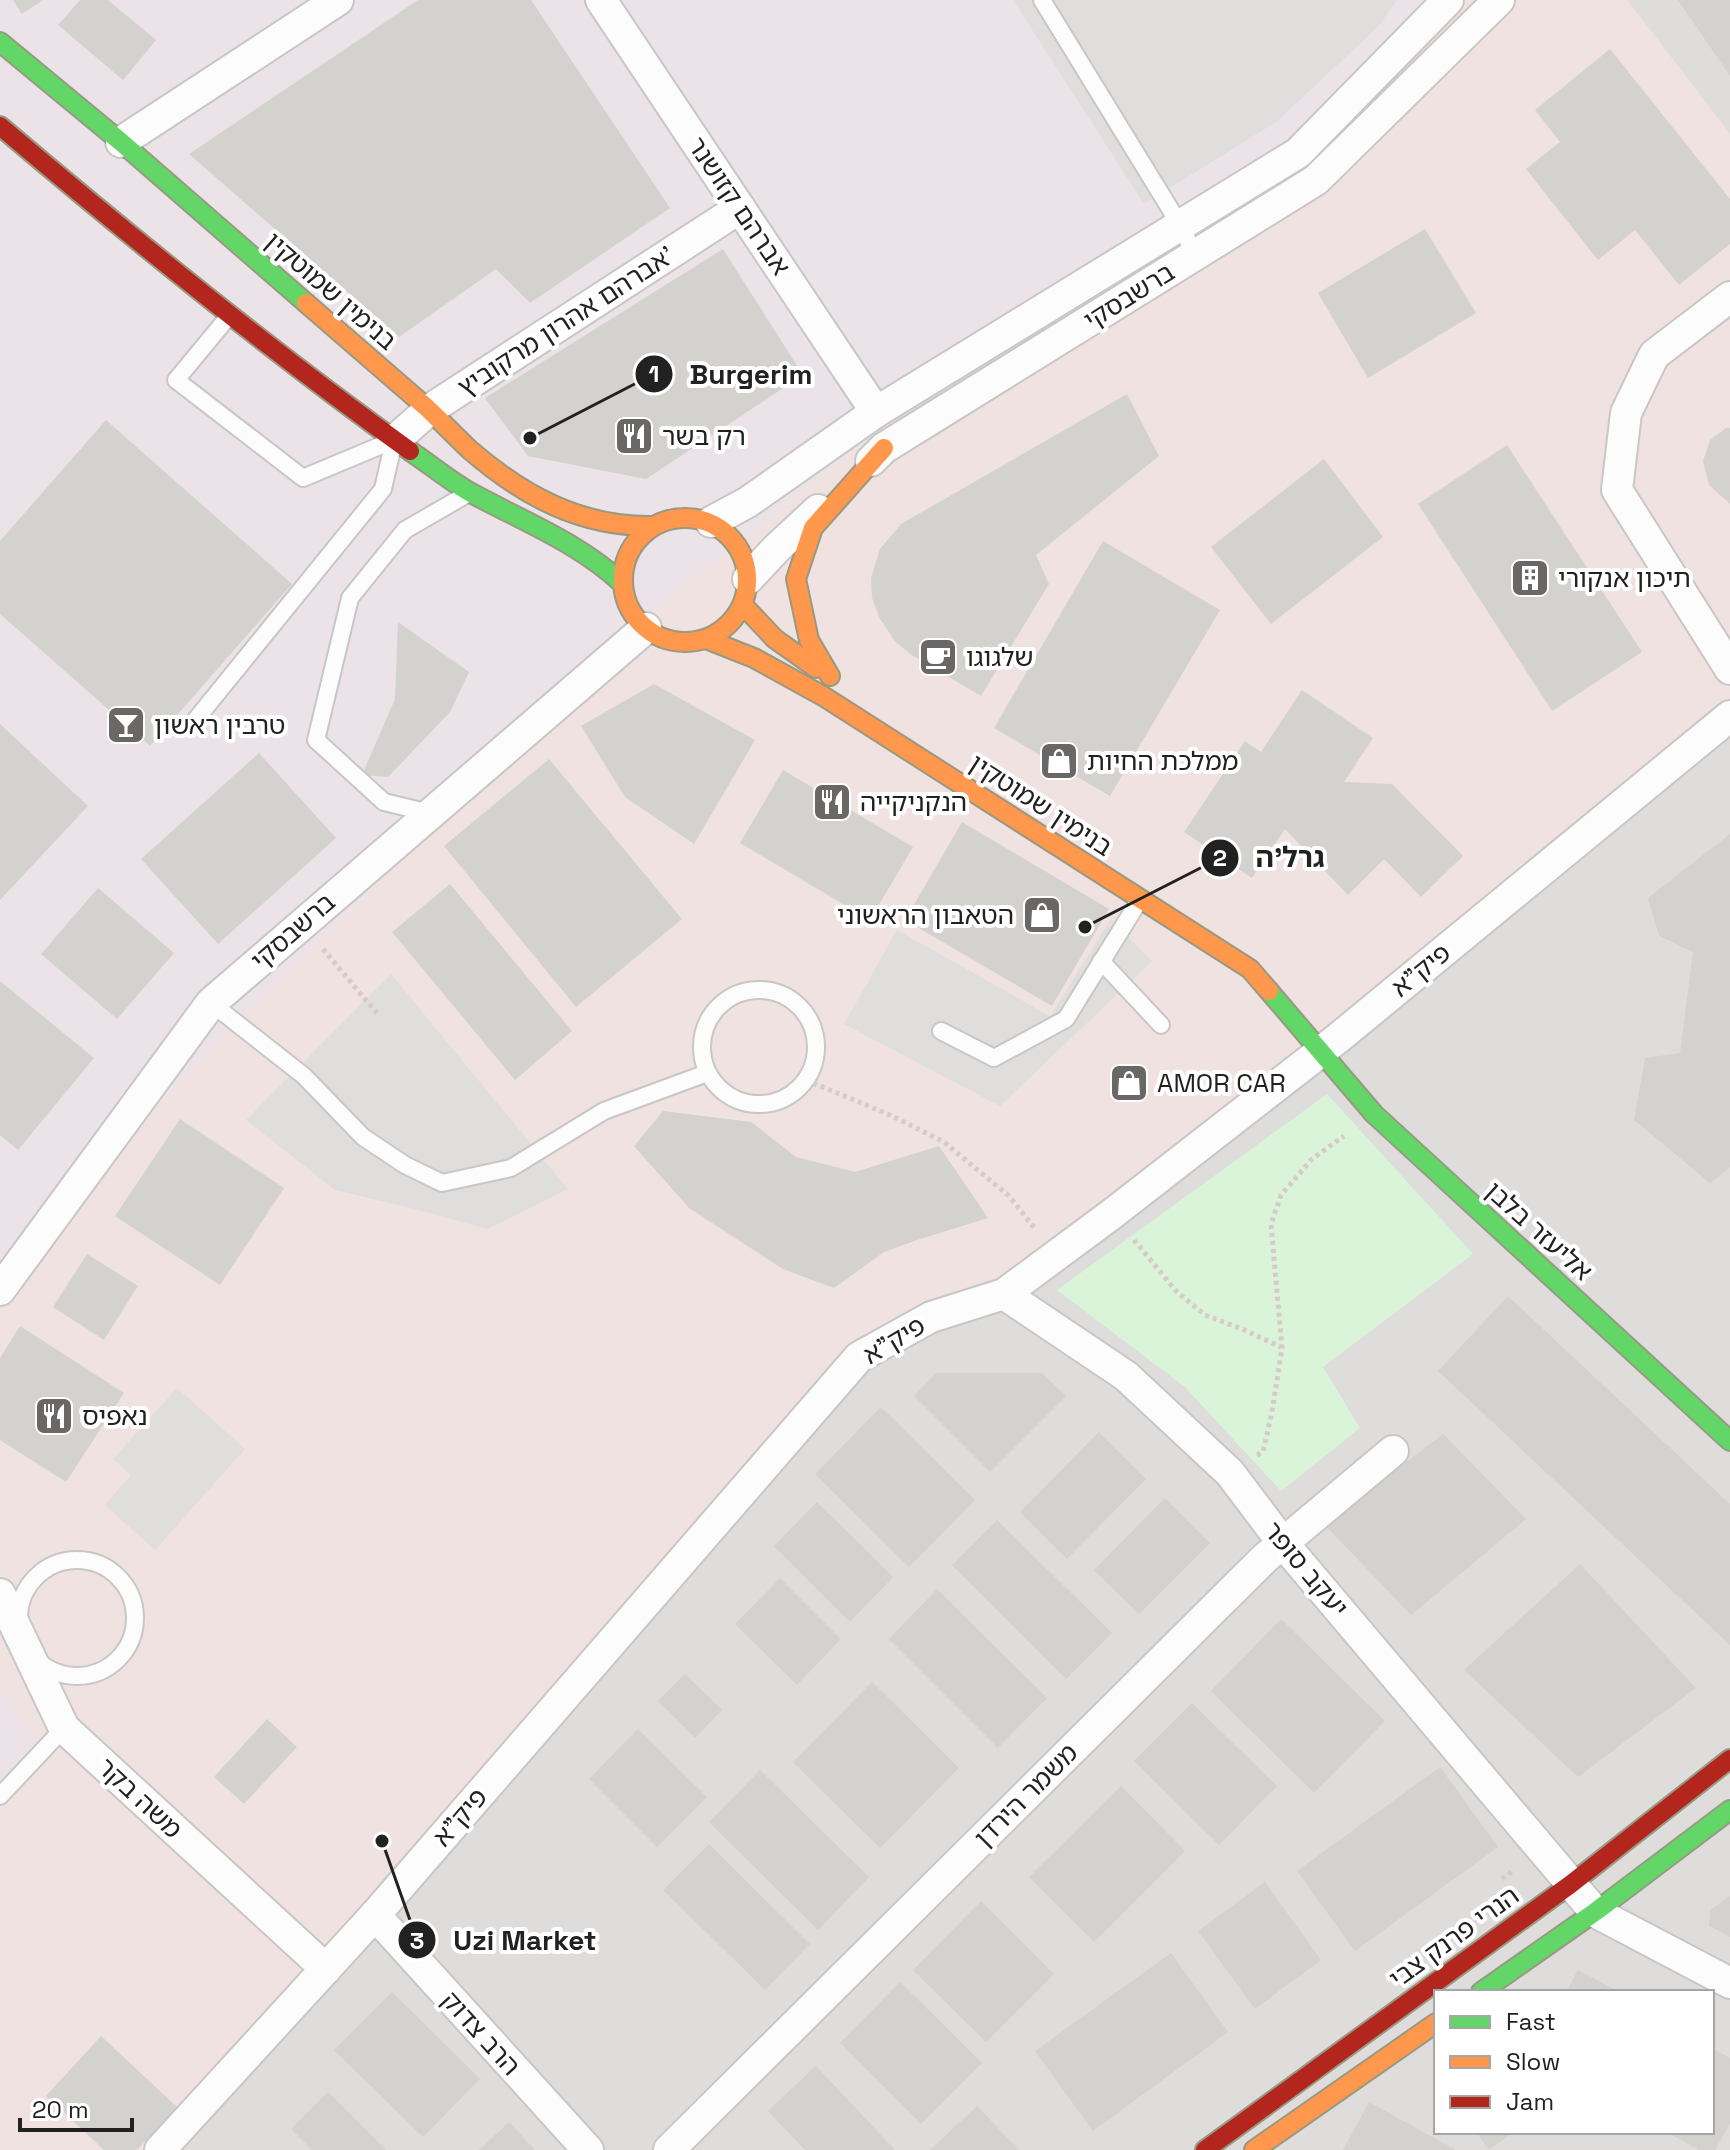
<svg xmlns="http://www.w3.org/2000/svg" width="1730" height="2150" viewBox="0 0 1730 2150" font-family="'Space Grotesk','Noto Sans Hebrew',sans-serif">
<rect width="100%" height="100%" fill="#efedea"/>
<g fill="#dedddb" fill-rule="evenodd">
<polygon points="1627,0 1730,0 1730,134"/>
<path d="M1730 715V2150H160L859 1357ZM1436 1992H1712V2132H1436Z"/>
</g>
<polygon fill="#f0e2e0" points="1448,0 1627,0 1730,134 1730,708 1004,1294 859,1358 160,2150 0,2150 0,1804 45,1761 0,1686 0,1271 232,1026 662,603 885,425"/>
<g fill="#ece3e8">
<polygon points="0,0 1448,0 1298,153 885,425 662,603 232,1026 0,1271"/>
<polygon points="0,1686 45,1761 0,1804"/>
</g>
<polygon fill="#daf4d9" points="1327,1094 1473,1254 1323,1367 1360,1428 1281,1491 1185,1387 1057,1290"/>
<g fill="#dfdedd">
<polygon points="1013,0 1397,0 1378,27 1276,122 1144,204"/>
<polygon points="1111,919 1152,961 1000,1106 844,1024 897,930 1050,1016"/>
<polygon points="391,974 568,1189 487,1229 415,1209 335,1190 246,1120"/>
<polygon points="177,1388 245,1449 155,1550 105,1505 131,1475 113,1459"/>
</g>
<g fill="#d4d2cf">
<polygon points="13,0 43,0 22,14"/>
<polygon points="80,0 108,0 156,40 123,80 58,25"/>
<polygon points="418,0 531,0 670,208 530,303 496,269 399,337 189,154"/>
<polygon points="1678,0 1730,0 1730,76"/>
<polygon points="1610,49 1730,199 1730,244 1679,285 1635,230 1598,260 1526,169 1560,142 1535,110"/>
<polygon points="1425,229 1476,313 1368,378 1318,293"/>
<polygon points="723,249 803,375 646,479 528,456 485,398"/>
<polygon points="1127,394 1159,456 1036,555 1049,584 981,696 910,654 895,641 880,619 872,598 871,578 880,549 901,524"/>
<polygon points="106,420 292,584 150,746 0,614 0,541"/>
<polygon points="1726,428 1730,428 1730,504 1709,485 1703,461 1710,440"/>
<polygon points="1507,445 1642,652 1552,711 1418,504"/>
<polygon points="1324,459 1383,537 1271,624 1211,547"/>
<polygon points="1103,541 1220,610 1110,796 994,728"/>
<polygon points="398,622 469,672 450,712 388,777 362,775 395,699"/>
<polygon points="654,684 755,740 694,844 625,797 581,726"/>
<polygon points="1302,690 1373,738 1344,782 1392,784 1463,856 1421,897 1384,859 1348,895 1285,829 1252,878 1184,832 1245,741 1261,752"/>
<polygon points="0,724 88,806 0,900"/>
<polygon points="259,753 336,838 218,944 141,859"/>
<polygon points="549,759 682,919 576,1007 444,846"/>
<polygon points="783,770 913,847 870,920 740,843"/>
<polygon points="962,822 1109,909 1052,1006 905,920"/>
<polygon points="1730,834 1730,1167 1710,1183 1634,1120 1645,1058 1680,1053 1693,952 1659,936 1648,898"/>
<polygon points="450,884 572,1031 515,1080 392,932"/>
<polygon points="98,888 174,953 117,1019 41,954"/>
<polygon points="0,981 94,1058 18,1150 0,1135"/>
<polygon points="663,1111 751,1122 796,1157 855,1172 939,1146 988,1218 917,1240 884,1252 834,1288 783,1269 689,1208 634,1146"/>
<polygon points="180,1119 284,1188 220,1285 115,1216"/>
<polygon points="87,1254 138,1286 104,1340 53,1307"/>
<polygon points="1508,1296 1730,1504 1730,1645 1438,1371"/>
<polygon points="20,1326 124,1393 66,1482 0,1440 0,1358"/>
<polygon points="936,1373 1042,1373 1066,1396 990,1472 914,1396"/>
<polygon points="881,1407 975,1500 909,1567 815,1474"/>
<polygon points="1099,1432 1146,1479 1067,1559 1020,1512"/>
<polygon points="1443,1434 1526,1519 1411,1615 1325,1525"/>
<polygon points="1165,1498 1210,1543 1139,1614 1094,1570"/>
<polygon points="817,1502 893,1577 850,1622 774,1546"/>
<polygon points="997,1520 1112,1633 1066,1679 952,1565"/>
<polygon points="1580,1564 1696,1688 1578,1777 1464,1670"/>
<polygon points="780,1578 841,1639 797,1685 735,1624"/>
<polygon points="937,1589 1047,1698 998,1748 889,1639"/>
<polygon points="1281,1619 1385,1721 1314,1793 1211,1691"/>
<polygon points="685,1674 722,1710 695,1738 658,1701"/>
<polygon points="872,1682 959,1768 880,1848 793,1762"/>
<polygon points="1192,1703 1277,1786 1219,1845 1134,1761"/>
<polygon points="267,1719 297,1747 244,1804 214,1777"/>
<polygon points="638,1729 707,1797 657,1847 589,1779"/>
<polygon points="1440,1767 1498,1847 1355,1951 1297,1871"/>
<polygon points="760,1770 869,1877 818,1930 709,1822"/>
<polygon points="1121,1786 1185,1851 1094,1942 1029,1877"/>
<polygon points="709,1844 810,1944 765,1990 663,1890"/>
<polygon points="1265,1882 1321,1960 1255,2009 1198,1931"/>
<polygon points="1730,1896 1730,1937 1709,1926 1710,1910"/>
<polygon points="981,1901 1054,1974 986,2042 913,1970"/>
<polygon points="1171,1953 1228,2032 1093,2131 1035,2051"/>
<polygon points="1578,1970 1620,1992 1566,1992"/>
<polygon points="900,1982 982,2063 921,2124 840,2043"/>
<polygon points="392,1992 480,2079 423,2137 334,2050"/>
<polygon points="101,2036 177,2107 137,2150 104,2150 46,2096"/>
<polygon points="1712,2048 1730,2058 1730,2123 1715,2150 1699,2150 1666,2132 1712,2132"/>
<polygon points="816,2066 895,2150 805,2150 768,2111"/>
<polygon points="328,2092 386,2150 312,2150 291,2129"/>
<polygon points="1369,2102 1456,2150 1343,2150"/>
<polygon points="977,2106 1019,2150 930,2150"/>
<polygon points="509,2122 535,2150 479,2150"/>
<polygon points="1476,2132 1514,2132 1489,2150"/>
</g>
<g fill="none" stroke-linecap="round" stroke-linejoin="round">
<g stroke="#c8c7c6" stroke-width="20">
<g id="lane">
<polyline points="1042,0 1180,225 1195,255"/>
<polyline points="229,316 176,380 303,478 389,442"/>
<polyline points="193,723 383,489 394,441"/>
<polyline points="430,813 384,802 316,740 350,598 405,530 469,493"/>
<polyline points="1101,961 1161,1025"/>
<circle cx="759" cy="1047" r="57"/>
<polyline points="211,1003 304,1076 363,1137 405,1165 442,1183 511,1168 604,1111 707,1073"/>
<polyline points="941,1031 994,1058 1066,1019 1139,901"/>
<circle cx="77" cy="1618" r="58"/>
<polyline points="0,1796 64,1728"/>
</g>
</g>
<g stroke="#c8c7c6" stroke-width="34">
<g id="street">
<polyline points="601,0 876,412"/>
<polyline points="121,142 338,0"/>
<polyline points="1730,297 1654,355 1626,413 1617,490 1730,669"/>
<polyline points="395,440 429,410 740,208"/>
<polyline points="871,461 884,448 1316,180 1499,0"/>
<polyline points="711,522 748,502 876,412 1298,153 1448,0"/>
<polyline points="748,579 776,549 818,510"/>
<polyline points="0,1290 211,1003 646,628"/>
<polyline points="1004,1294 1126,1376 1230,1473 1282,1542 1595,1912 1730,1983"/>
<polyline points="0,1594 64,1728 326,1969"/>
<polyline points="375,1915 588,2150"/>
<polyline points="160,2150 375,1915 859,1357 931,1317 1004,1294 1112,1214 1337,1039 1730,716"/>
<polyline points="669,2150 1265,1558 1393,1451"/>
</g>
</g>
<g stroke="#989982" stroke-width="22">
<g id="fast">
<polyline points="0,42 121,142 306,303"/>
<path d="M410 451C431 465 451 482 473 494 525 522 579 543 623 584"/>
<polyline points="1269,991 1374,1114 1730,1441"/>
<polyline points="1481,1992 1595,1912 1730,1810"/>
</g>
</g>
<g stroke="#989982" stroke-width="22">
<g id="slow">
<path d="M306 303C346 338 386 372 426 407 441 421 455 436 470 450 523 496 581 527 652 526"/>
<circle cx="685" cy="580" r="62"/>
<polyline points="743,605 775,639 816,668"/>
<polyline points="706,639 754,658 823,696 1250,969 1269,991"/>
<polyline points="830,676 809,640 796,579 813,528 884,448"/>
<polyline points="1254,2150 1436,2023"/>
</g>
</g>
<g stroke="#989982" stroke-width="22">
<g id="jam">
<path d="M0 126C133 239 268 349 410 451"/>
<polyline points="1205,2150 1571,1884 1730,1759"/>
</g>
</g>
<g stroke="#d8cac8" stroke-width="5" stroke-dasharray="4 4" stroke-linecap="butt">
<polyline points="323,949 379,1016"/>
<polyline points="806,1080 890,1115 944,1142 1009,1196 1036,1230"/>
<polyline points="1134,1240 1177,1292 1205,1315 1242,1329 1281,1347"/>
<polyline points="1257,1455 1263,1452 1272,1412 1282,1348 1271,1224 1281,1195 1312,1159 1344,1136"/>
<polyline points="1502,1879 1514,1870"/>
</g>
<use href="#lane" stroke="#fdfcfc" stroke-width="16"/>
<use href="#street" stroke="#fdfcfc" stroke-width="30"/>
<use href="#fast" stroke="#63d668" stroke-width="18"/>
<use href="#slow" stroke="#ff974d" stroke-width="18"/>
<use href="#jam" stroke="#b3261e" stroke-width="18"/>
</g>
<defs>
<g id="restaurant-square" transform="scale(2)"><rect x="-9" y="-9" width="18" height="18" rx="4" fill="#696867" stroke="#fff"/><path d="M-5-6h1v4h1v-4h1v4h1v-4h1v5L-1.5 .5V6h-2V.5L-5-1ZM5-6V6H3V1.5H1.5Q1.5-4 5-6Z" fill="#fff"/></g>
<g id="building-square" transform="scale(2)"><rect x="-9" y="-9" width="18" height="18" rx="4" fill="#696867" stroke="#fff"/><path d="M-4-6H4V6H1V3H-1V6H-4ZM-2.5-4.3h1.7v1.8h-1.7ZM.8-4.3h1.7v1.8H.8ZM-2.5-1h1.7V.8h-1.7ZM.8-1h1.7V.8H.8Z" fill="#fff"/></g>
<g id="cafe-square" transform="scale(2)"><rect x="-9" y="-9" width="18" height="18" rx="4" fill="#696867" stroke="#fff"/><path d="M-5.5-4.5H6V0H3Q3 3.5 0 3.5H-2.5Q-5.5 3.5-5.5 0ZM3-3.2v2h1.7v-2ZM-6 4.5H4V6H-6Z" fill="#fff"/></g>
<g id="bar-square" transform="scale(2)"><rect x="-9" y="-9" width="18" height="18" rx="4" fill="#696867" stroke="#fff"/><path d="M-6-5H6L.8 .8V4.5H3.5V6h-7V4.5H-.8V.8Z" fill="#fff"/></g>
<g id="shop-square" transform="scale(2)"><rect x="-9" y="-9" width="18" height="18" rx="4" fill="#696867" stroke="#fff"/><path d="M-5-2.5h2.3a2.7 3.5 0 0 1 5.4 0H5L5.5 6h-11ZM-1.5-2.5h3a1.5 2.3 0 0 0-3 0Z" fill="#fff"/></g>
</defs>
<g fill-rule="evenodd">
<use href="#restaurant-square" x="634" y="436"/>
<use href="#building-square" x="1530" y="578"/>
<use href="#cafe-square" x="938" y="657"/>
<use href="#bar-square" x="126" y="725"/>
<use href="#shop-square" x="1059" y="761"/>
<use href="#restaurant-square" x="832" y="802"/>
<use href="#shop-square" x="1042" y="915"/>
<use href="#shop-square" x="1129" y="1083"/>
<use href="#restaurant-square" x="54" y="1416"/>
</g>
<g text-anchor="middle" stroke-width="8" stroke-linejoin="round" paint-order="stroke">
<g font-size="26" fill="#212121" stroke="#fff">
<text transform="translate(739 206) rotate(56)" y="9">אברהם קזושנר</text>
<text transform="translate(331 291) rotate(41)" y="9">בנימין שמוטקין</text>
<text transform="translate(1129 296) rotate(-32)" y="9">ברשבסקי</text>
<text transform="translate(566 321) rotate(-33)" y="9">אברהם אהרון מרקוביץ'</text>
<text transform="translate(1041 805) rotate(33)" y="9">בנימין שמוטקין</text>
<text transform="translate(293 931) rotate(-41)" y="9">ברשבסקי</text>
<text transform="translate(1421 970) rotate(-39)" y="9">פיק"א</text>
<text transform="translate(1539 1231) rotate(42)" y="9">אליעזר בלבן</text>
<text transform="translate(894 1340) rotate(-31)" y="9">פיק"א</text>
<text transform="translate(1306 1569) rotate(50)" y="9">יעקב סופר</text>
<text transform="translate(1026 1795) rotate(-45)" y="9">משמר הירדן</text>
<text transform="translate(140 1798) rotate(43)" y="9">משה בקר</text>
<text transform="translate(460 1817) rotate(-49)" y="9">פיק"א</text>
<text transform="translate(1454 1937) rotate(-36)" y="9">הנרי פרנק צבי</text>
<text transform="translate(481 2033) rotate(48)" y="9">הרב צדוק</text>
</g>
<g font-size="26" fill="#212121" stroke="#fff" text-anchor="start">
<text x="662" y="445">רק בשר</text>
<text x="1558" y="587">תיכון אנקורי</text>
<text x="966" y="666">שלגוגו</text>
<text x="154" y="734">טרבין ראשון</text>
<text x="1087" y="770">ממלכת החיות</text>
<text x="860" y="811">הנקניקייה</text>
<text x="1014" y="924" text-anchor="end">הטאבון הראשוני</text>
<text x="1157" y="1092">AMOR CAR</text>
<text x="82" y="1425">נאפיס</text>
</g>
</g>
<path fill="none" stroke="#212121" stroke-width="3" d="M530 438L654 374M1085 927L1220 858M382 1841L417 1940"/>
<g fill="#212121" stroke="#fff" stroke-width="3">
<circle cx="530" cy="438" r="8"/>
<circle cx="1085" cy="927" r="8"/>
<circle cx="382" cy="1841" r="8"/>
<circle cx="654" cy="374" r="20"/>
<circle cx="1220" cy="858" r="20"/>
<circle cx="417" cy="1940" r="20"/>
</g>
<g font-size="24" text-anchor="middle" font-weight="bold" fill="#fff">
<text x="654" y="382">1</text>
<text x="1220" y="866">2</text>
<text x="417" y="1949">3</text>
</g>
<g font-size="28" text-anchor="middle" font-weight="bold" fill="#212121" stroke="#fff" stroke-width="8" stroke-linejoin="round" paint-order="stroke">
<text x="751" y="384">Burgerim</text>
<text x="1290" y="867">גרל'ה</text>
<text x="525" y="1950">Uzi Market</text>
</g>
<rect x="1434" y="1990" width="280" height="144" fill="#ffffff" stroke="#a6a6a6" stroke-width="2"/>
<rect x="1450" y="2016" width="40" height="12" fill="#63d668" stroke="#a6a6a6" stroke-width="2"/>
<text x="1506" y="2030" font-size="24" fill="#212121">Fast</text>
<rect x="1450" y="2056" width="40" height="12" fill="#ff974d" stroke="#a6a6a6" stroke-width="2"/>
<text x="1506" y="2070" font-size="24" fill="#212121">Slow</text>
<rect x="1450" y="2096" width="40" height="12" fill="#b3261e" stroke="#a6a6a6" stroke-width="2"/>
<text x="1506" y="2110" font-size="24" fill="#212121">Jam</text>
<path d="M20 2118v12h112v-12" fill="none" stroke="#212121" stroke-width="4"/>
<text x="32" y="2118" font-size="24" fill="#212121" stroke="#ffffff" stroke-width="6" paint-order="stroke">20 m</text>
</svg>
